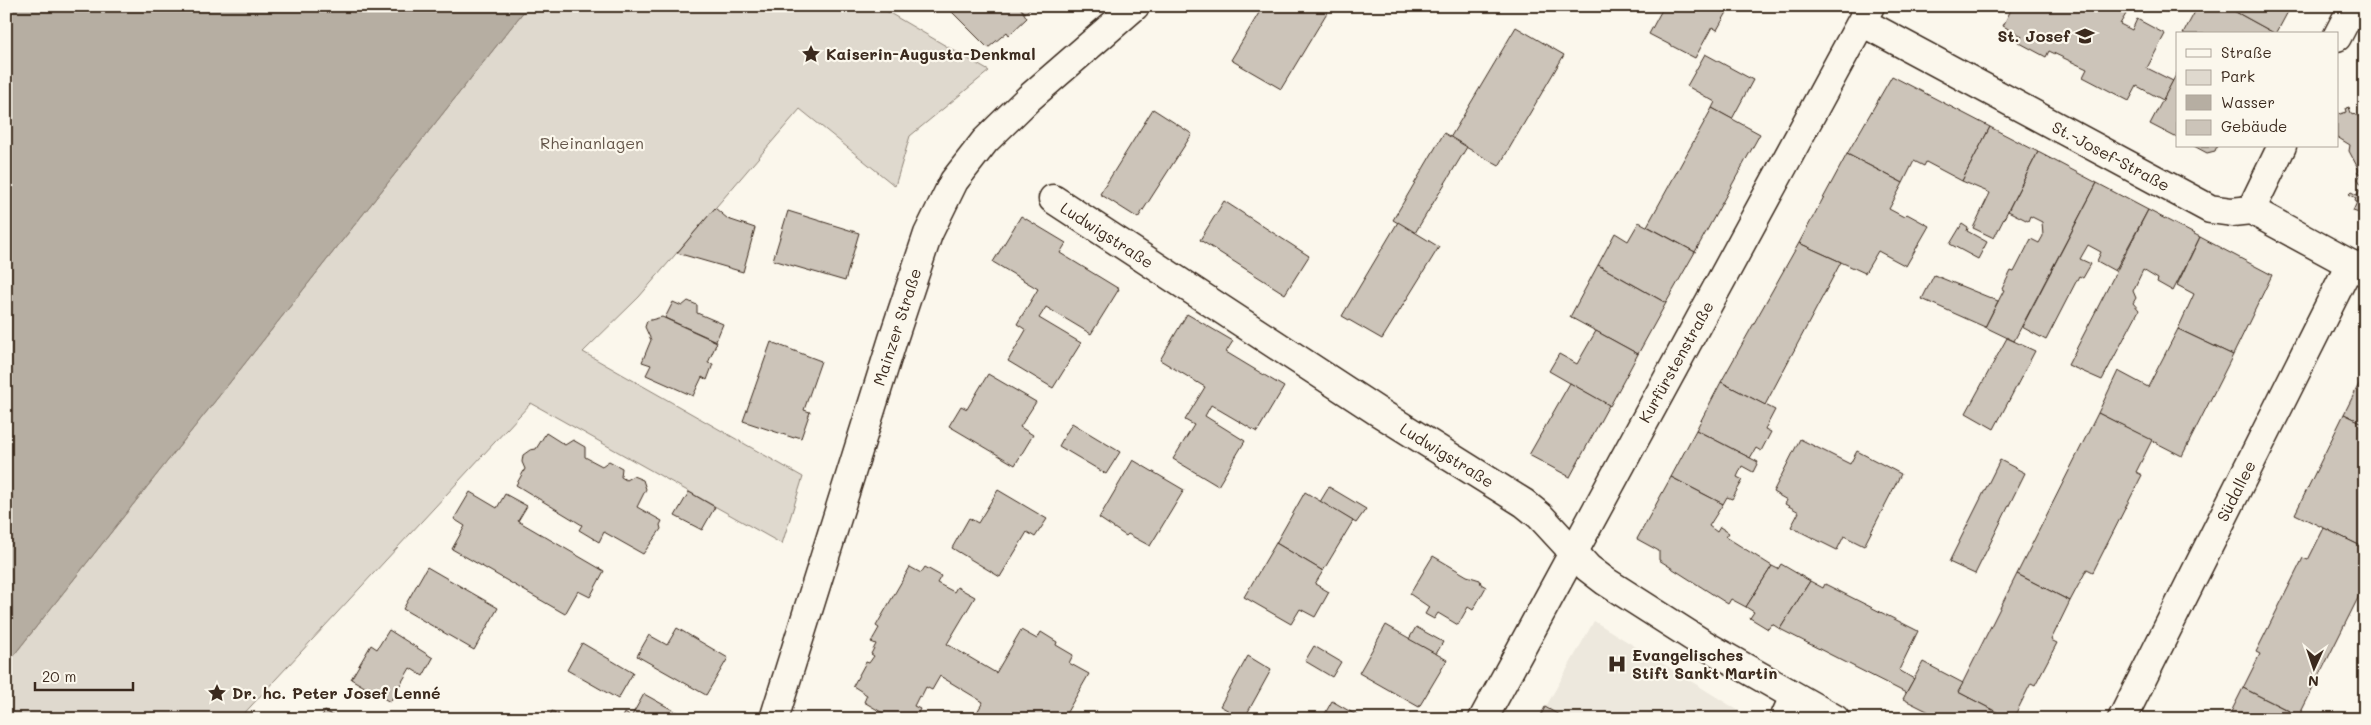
<svg xmlns="http://www.w3.org/2000/svg" width="2371" height="725" viewBox="0 0 2371 725" font-family="Mali,sans-serif">
<rect width="100%" height="100%" fill="#fbf7ec"/>
<filter id="ink" filterUnits="userSpaceOnUse"><feTurbulence type="fractalNoise" baseFrequency=".02" numOctaves="2"/><feDisplacementMap in="SourceGraphic" scale="10" xChannelSelector="R" yChannelSelector="G"/><feConvolveMatrix kernelMatrix="1 2 1 2 8 2 1 2 1" color-interpolation-filters="sRGB"/></filter>
<g filter="url(#ink)">
<polygon fill="#ede8dd" points="1594,621 1752,719 1539,719"/>
<polygon fill="#dfd9ce" stroke="#8d8276" points="528,6 889,6 886,11 989,71 910,136 895,186 800,109 639,297 583,352 803,477 782,544 531,403 239,719 6,719 6,665"/>
<polygon fill="#b6aea2" stroke="#85796d" points="6,6 528,6 6,665"/>
<g fill="#ccc4b9" stroke="#3b2a1e">
<polygon points="946,6 1019,6 1027,18 1009,35 1007,32 988,48"/>
<polygon points="1019,6 1033,6 1025,13"/>
<polygon points="1263,6 1331,6 1281,89 1231,60"/>
<polygon points="1664,6 1727,6 1730,7 1717,30 1712,27 1695,58 1649,34"/>
<polygon points="2013,6 2111,6 2126,14 2120,24 2132,30 2137,19 2165,34 2147,68 2173,81 2163,100 2137,86 2129,101 2083,77 2087,69 2049,51 2046,57 2018,42 2022,36 2003,26"/>
<polygon points="2198,6 2225,6 2276,34 2183,34"/>
<polygon points="2225,6 2291,6 2276,34"/>
<polygon points="1516,27 1564,55 1499,166 1450,138"/>
<polygon points="1705,54 1753,80 1732,119 1712,108 1715,102 1687,86"/>
<polygon points="2177,73 2177,138 2150,124"/>
<polygon points="1892,76 1990,127 1962,181 1926,162 1924,166 1914,161 1903,183 1847,154"/>
<polygon points="2349,107 2351,113 2365,119 2365,215 2353,211 2357,202 2355,201 2356,198 2349,194 2351,192 2357,195 2362,186 2358,179 2361,174 2357,172 2359,170 2349,151 2350,145 2337,137 2337,111 2340,114 2347,112 2346,108"/>
<polygon points="1712,108 1760,134 1695,252 1647,226"/>
<polygon points="1153,109 1192,134 1138,218 1100,194"/>
<polygon points="1990,127 2038,152 1994,238 1973,228 1990,193 1962,181"/>
<polygon points="1444,133 1467,147 1415,233 1393,220"/>
<polygon points="2194,146 2217,146 2215,151 2207,153"/>
<polygon points="2038,152 2097,183 2014,341 1985,327 2004,290 2002,289 2011,271 2014,272 2031,239 2039,243 2043,236 2042,222 2030,216 2028,221 2008,211"/>
<polygon points="1847,154 1903,183 1889,209 1904,217 1907,214 1929,226 1906,266 1878,251 1865,273 1799,243"/>
<polygon points="2097,183 2148,210 2115,271 2097,261 2101,252 2088,245 2080,259 2091,264 2083,278 2079,276 2046,340 2022,327"/>
<polygon points="1224,201 1309,256 1285,294 1200,240"/>
<polygon points="715,208 728,219 755,228 743,272 677,253"/>
<polygon points="2148,210 2200,237 2173,291 2157,282 2158,279 2143,270 2133,291 2136,298 2133,303 2139,310 2102,380 2068,365"/>
<polygon points="788,211 859,233 845,281 773,260"/>
<polygon points="1021,216 1066,243 1060,253 1119,289 1091,334 1046,307 1039,318 1081,343 1053,388 1008,361 1026,330 1017,324 1038,289 993,262"/>
<polygon points="1398,222 1439,247 1382,339 1342,316"/>
<polygon points="1639,222 1695,252 1666,303 1598,265 1615,233 1628,241"/>
<polygon points="1962,224 1968,228 1967,231 1987,242 1978,259 1950,244"/>
<polygon points="2200,237 2272,275 2233,355 2178,329 2194,294 2177,285"/>
<polygon points="1799,243 1841,262 1765,405 1721,382"/>
<polygon points="1598,265 1666,303 1638,354 1570,317"/>
<polygon points="1934,275 1998,301 1985,327 1922,299"/>
<polygon points="688,301 697,305 697,313 723,324 716,341 665,318 673,302 682,306"/>
<polygon points="1187,314 1233,341 1226,352 1284,387 1257,432 1211,405 1205,416 1245,441 1218,486 1173,459 1194,425 1185,420 1205,387 1160,360"/>
<polygon points="662,317 717,342 708,363 713,364 707,380 702,377 693,396 646,375 651,365 642,362 651,340 645,327 647,321"/>
<polygon points="2178,329 2233,355 2182,456 2098,413 2118,371 2148,387"/>
<polygon points="1596,331 1638,354 1610,406 1549,371 1559,354 1577,364"/>
<polygon points="2007,338 2035,351 1994,429 1966,413"/>
<polygon points="771,342 821,361 804,410 810,412 801,438 795,436 794,438 743,421"/>
<polygon points="2365,372 2365,424 2344,414"/>
<polygon points="988,374 1036,402 1020,427 1033,435 1015,465 949,426 961,406 967,409"/>
<polygon points="1721,382 1775,410 1765,429 1771,432 1761,451 1756,448 1750,458 1696,430"/>
<polygon points="1570,383 1609,405 1570,477 1529,455"/>
<polygon points="2098,413 2152,440 2136,472 2142,475 2093,572 2087,569 2070,601 2017,574"/>
<polygon points="2344,414 2365,424 2365,548 2295,514"/>
<polygon points="1072,423 1120,452 1106,474 1059,446"/>
<polygon points="1696,430 1758,462 1753,472 1742,466 1737,477 1743,480 1732,499 1727,497 1723,504 1671,477"/>
<polygon points="546,433 565,445 573,440 585,447 585,457 602,466 609,461 622,468 621,477 626,480 633,476 643,480 646,489 637,507 662,521 660,525 661,529 643,554 604,532 599,542 579,530 582,525 516,485 525,469 522,462 523,455 530,450 536,449"/>
<polygon points="1800,439 1850,464 1857,451 1901,474 1864,546 1844,536 1837,550 1791,527 1799,512 1785,504 1787,500 1773,492"/>
<polygon points="1133,460 1184,490 1150,546 1128,534 1126,536 1099,518"/>
<polygon points="2000,460 2025,473 1975,574 1949,562"/>
<polygon points="1671,477 1723,504 1709,526 1717,532 1720,527 1729,533 1726,537 1772,566 1746,607 1731,599 1728,604 1659,560 1659,551 1637,539"/>
<polygon points="1329,487 1366,509 1356,523 1320,502"/>
<polygon points="998,490 1047,519 1035,537 1027,532 1000,577 952,548 969,518 978,523"/>
<polygon points="470,492 497,508 505,494 527,506 518,521 604,571 590,597 578,591 565,614 452,549 465,526 454,519"/>
<polygon points="689,492 715,507 702,530 675,516"/>
<polygon points="1305,492 1353,521 1323,571 1276,543"/>
<polygon points="2324,528 2365,548 2365,584 2299,716 2243,688 2260,654 2256,652 2303,558 2308,560"/>
<polygon points="1276,543 1323,571 1315,584 1329,592 1315,617 1300,609 1291,624 1244,597"/>
<polygon points="1433,556 1467,576 1480,580 1481,584 1486,587 1473,610 1468,607 1458,625 1438,613 1434,619 1425,614 1429,607 1410,594"/>
<polygon points="1781,564 1810,581 1780,629 1772,624 1768,629 1750,618 1754,612 1746,607 1772,566 1778,569"/>
<polygon points="427,567 498,608 474,650 403,609"/>
<polygon points="910,567 921,573 925,567 941,576 937,583 954,592 957,587 975,597 947,644 996,673 1021,630 1037,639 1041,632 1057,642 1056,645 1073,655 1069,663 1089,674 1063,719 973,719 983,702 940,676 932,690 926,687 921,697 919,696 914,706 920,709 915,719 893,719 864,702 867,695 853,686 866,662 869,663 874,656 871,654 876,644 871,642 879,628 876,626"/>
<polygon points="2017,574 2070,601 2051,640 2057,643 2035,685 2031,683 2013,719 2010,719 1958,692"/>
<polygon points="1810,581 1823,588 1825,584 1918,631 1899,670 1914,679 1906,693 1780,629"/>
<polygon points="1386,625 1447,660 1419,707 1359,673"/>
<polygon points="1416,627 1443,642 1436,654 1409,639"/>
<polygon points="677,628 728,658 706,695 637,656 649,635 667,645"/>
<polygon points="389,630 433,658 423,676 410,668 390,702 351,679 371,645 377,649"/>
<polygon points="582,643 633,673 618,699 567,670"/>
<polygon points="1314,646 1341,662 1332,677 1305,661"/>
<polygon points="1248,656 1271,670 1244,719 1220,706"/>
<polygon points="1923,662 1963,683 1958,692 2010,719 1927,717 1929,712 1903,699"/>
<polygon points="2243,688 2299,716 2297,719 2223,719 2224,716 2228,718"/>
<polygon points="644,694 689,719 622,719 625,713 631,717"/>
<polygon points="1332,701 1363,719 1322,719"/>
<polygon points="1545,707 1566,719 1539,719"/>
<polygon points="325,711 339,719 320,719"/>
<polygon points="552,711 566,719 548,719"/>
</g>
<g fill="none" stroke-linecap="round" stroke-linejoin="round">
<g stroke="#3b2a1e" stroke-width="31">
<g id="minor">
<polyline points="1862,22 2210,209 2232,212 2251,210 2365,272"/>
<polyline points="2337,37 2353,6"/>
<polyline points="1053,199 1377,411 1524,503 1540,516 1588,568 1605,581 1710,648 1835,719"/>
<polyline points="2251,210 2282,146"/>
<polyline points="774,719 893,339 928,234 954,181 985,141 1029,98 1135,6"/>
<polyline points="1483,719 1870,6"/>
<polyline points="1784,719 1794,697"/>
<polyline points="2122,719 2350,264"/>
</g>
</g>
<use href="#minor" stroke="#fbf7ec" stroke-width="28"/>
</g>
</g>
<defs>
<g id="school-bare" transform="scale(1.5)"><path d="M0-5L7-2L0 1L-7-2ZM-4 1L0 2.5L4 1V4Q0 6-4 4Z" fill="#3b2a1e" stroke="#fbf7ec" stroke-width="2.5" paint-order="stroke"/></g>
<g id="sight-bare" transform="scale(1.5)"><path d="M0-6L1.8-2.2L6-1.7L2.9 1.2L3.7 5.4L0 3.3L-3.7 5.4L-2.9 1.2L-6-1.7L-1.8-2.2Z" fill="#3b2a1e" stroke="#fbf7ec" stroke-width="2.5" paint-order="stroke"/></g>
<g id="hospital-bare" transform="scale(1.5)"><path d="M-5-5h3v3.5h4V-5h3V5h-3V1.5h-4V5h-3Z" fill="#3b2a1e" stroke="#fbf7ec" stroke-width="2.5" paint-order="stroke"/></g>
</defs>
<g fill-rule="evenodd">
<use href="#school-bare" x="2085" y="36"/>
<use href="#sight-bare" x="811" y="54"/>
<use href="#hospital-bare" x="1617" y="664"/>
<use href="#sight-bare" x="217" y="693"/>
</g>
<g text-anchor="middle" stroke-width="4.5" stroke-linejoin="round" paint-order="stroke">
<g font-size="16" font-weight="bold" fill="#3b2a1e" stroke="#fbf7ec" text-anchor="start">
<text x="2070" y="42" text-anchor="end">St. Josef</text>
<text x="826" y="60">Kaiserin-Augusta-Denkmal</text>
<text x="1632" y="661">Evangelisches<tspan x="1632" dy="18">Stift Sankt Martin</tspan></text>
<text x="232" y="699">Dr. hc. Peter Josef Lenné</text>
</g>
<g font-size="16" fill="#64564a" stroke="#fbf7ec">
<text x="592" y="149">Rheinanlagen</text>
</g>
<g font-size="16" fill="#3b2a1e" stroke="#fbf7ec">
<text transform="translate(2111 156) rotate(28)" y="6">St.-Josef-Straße</text>
<text transform="translate(1107 235) rotate(33)" y="6">Ludwigstraße</text>
<text transform="translate(897 327) rotate(-72)" y="6">Mainzer Straße</text>
<text transform="translate(1676 362) rotate(-61)" y="6">Kurfürstenstraße</text>
<text transform="translate(1447 455) rotate(32)" y="6">Ludwigstraße</text>
<text transform="translate(2236 491) rotate(-63)" y="6">Südallee</text>
</g>
</g>
<rect width="2371" height="725" fill="none" stroke="#fbf7ec" stroke-width="25"/>
<rect x="12" y="12" width="2346" height="700" fill="none" stroke="#3b2a1e" stroke-width="2" filter="url(#ink)"/>
<rect x="2176" y="32" width="162" height="115" fill="#fbf7ec" stroke="#aea59a"/>
<rect x="2186" y="49" width="25" height="8" fill="#fbf7ec" stroke="#aea59a"/>
<text x="2221" y="58" font-size="15" fill="#3b2a1e">Straße</text>
<rect x="2186" y="70" width="25" height="15" fill="#dfd9ce" stroke="#aea59a"/>
<text x="2221" y="82" font-size="15" fill="#3b2a1e">Park</text>
<rect x="2186" y="95" width="25" height="15" fill="#b6aea2" stroke="#aea59a"/>
<text x="2221" y="108" font-size="15" fill="#3b2a1e">Wasser</text>
<rect x="2186" y="120" width="25" height="15" fill="#ccc4b9" stroke="#aea59a"/>
<text x="2221" y="132" font-size="15" fill="#3b2a1e">Gebäude</text>
<g transform="translate(2314 668) rotate(183)" stroke="#fbf7ec" stroke-width="4" paint-order="stroke">
<path d="M0-4L9 19L0 12L-9 19Z" fill="#3b2a1e"/>
<text y="-8" font-size="14" font-weight="bold" text-anchor="middle" fill="#3b2a1e">N</text>
</g>
<path d="M35 682v8h98v-8" fill="none" stroke="#3b2a1e" stroke-width="2.5"/>
<text x="42" y="682" font-size="15" fill="#3b2a1e" stroke="#fbf7ec" stroke-width="4" paint-order="stroke">20 m</text>
</svg>
